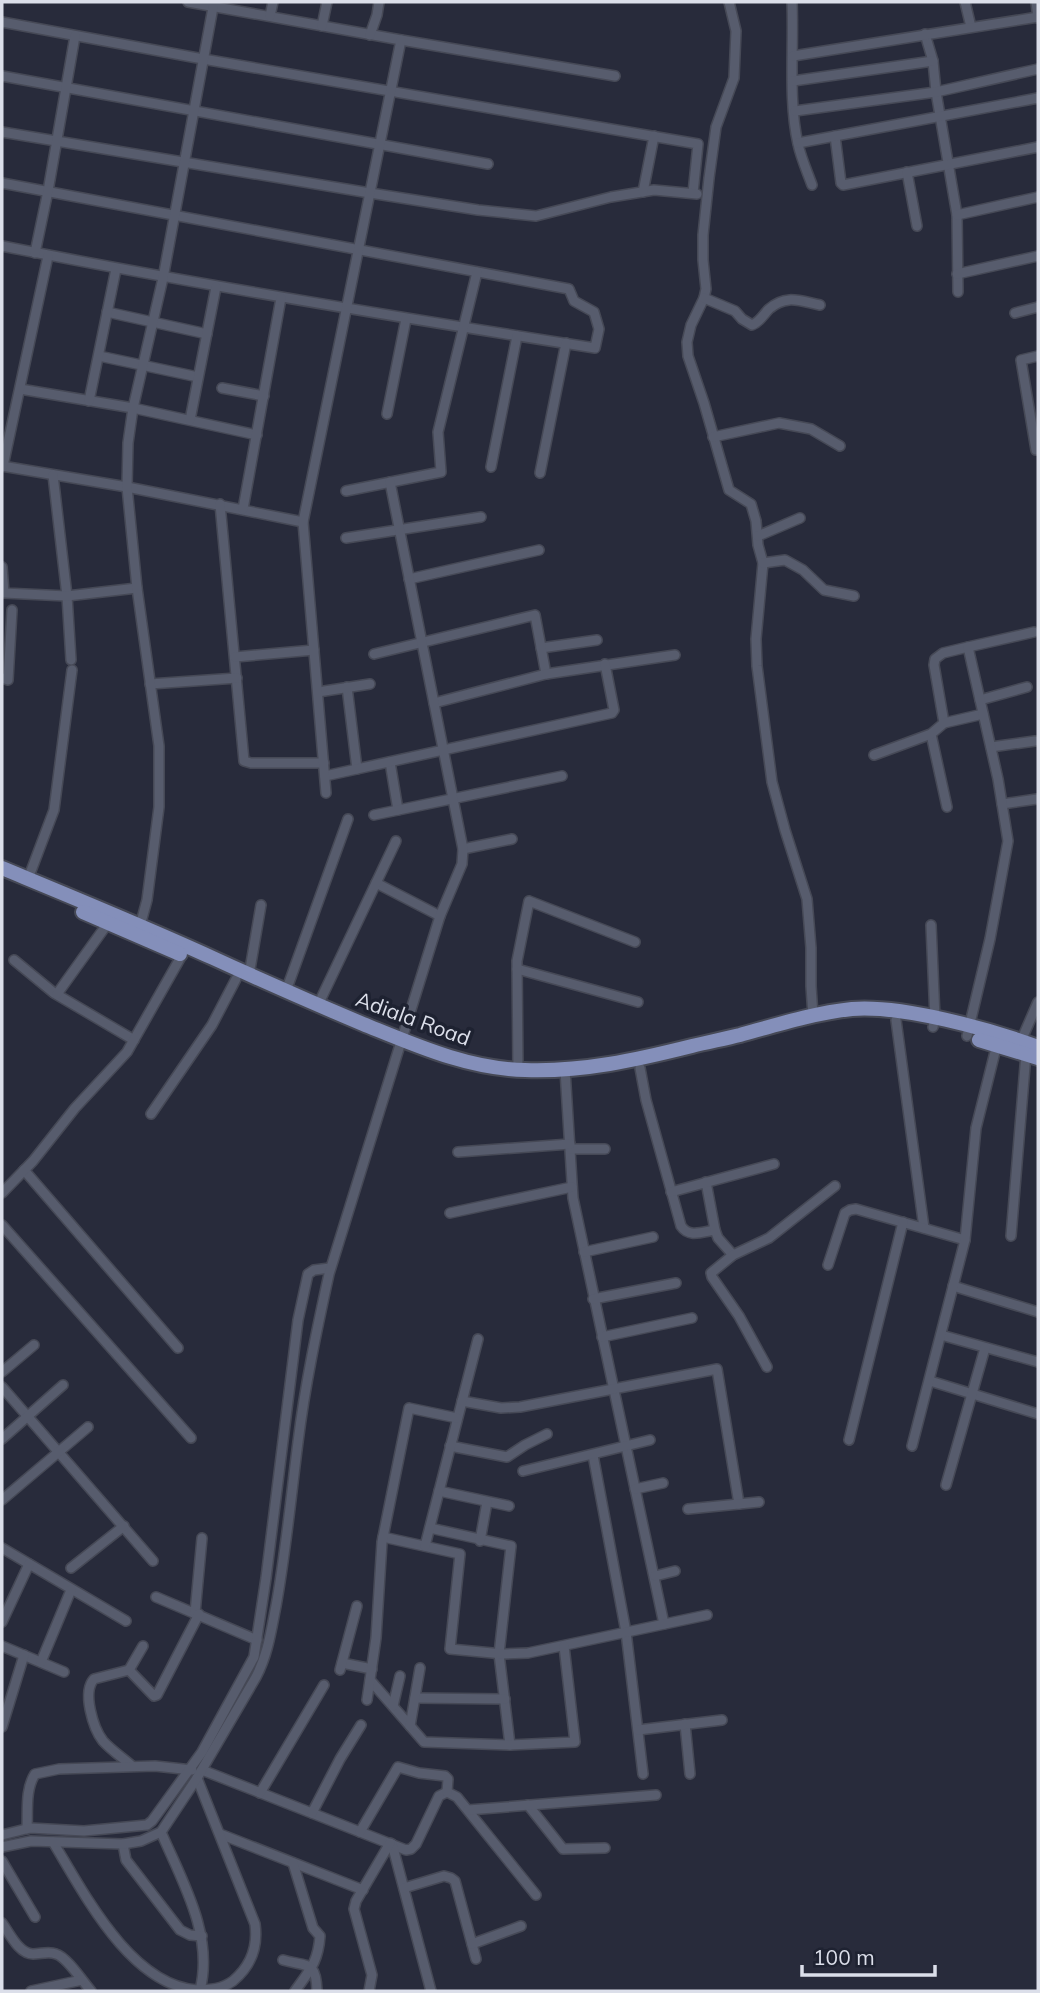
<svg xmlns="http://www.w3.org/2000/svg" width="1040" height="1993" viewBox="0 0 1040 1993" font-family="Mulish,sans-serif">
<rect width="100%" height="100%" fill="#282b3b"/>
<g fill="none" stroke-linecap="round" stroke-linejoin="round">
<g stroke="#464956" stroke-width="12">
<g id="minor">
<polyline points="188,2 401,40 615,76"/>
<polyline points="729,2 736,31 734,78 716,127 709,178 703,235 703,260 706,289 704,298 691,325 687,342 688,356 704,403 729,490 751,504 756,521 758,545 763,563 756,639 757,666 772,782 785,830 807,899 811,948 811,986 813,1016"/>
<path d="M792 2C794 47 788 100 798 144 801 158 807 171 812 185"/>
<polyline points="965,2 971,27"/>
<polyline points="1036,2 1038,18"/>
<polyline points="270,16 273,2"/>
<polyline points="2,22 203,59 698,144 693,193"/>
<polyline points="322,26 327,2"/>
<polyline points="925,34 933,61 936,92 957,215 958,292"/>
<polyline points="370,35 377,15 379,2"/>
<polyline points="793,56 1038,17"/>
<polyline points="2,76 488,164"/>
<polyline points="793,81 933,61"/>
<polyline points="795,111 936,92 1038,69"/>
<polyline points="2,132 370,193 478,210 536,216 611,197 654,190 697,194"/>
<polyline points="835,136 841,183 843,185 1038,147"/>
<polyline points="798,143 1038,98"/>
<polyline points="907,172 917,226"/>
<path d="M2 183 569 289 574 301 594 312 599 329 595 348C396 317 199 285 2 246"/>
<polyline points="643,192 654,136"/>
<polyline points="957,215 1038,197"/>
<polyline points="35,253 48,191 75,36"/>
<polyline points="957,274 1038,256"/>
<path d="M704 298 735 311 742 319 752 325C760 322 763 315 769 309 786 294 800 301 820 305"/>
<polyline points="107,312 207,334"/>
<polyline points="1015,313 1038,307"/>
<polyline points="99,356 198,377"/>
<polyline points="1038,356 1021,360 1036,450 1038,450"/>
<polyline points="222,388 264,396"/>
<polyline points="20,389 133,408 257,435"/>
<polyline points="89,401 116,269"/>
<polyline points="387,414 406,319"/>
<polyline points="190,420 216,287"/>
<polyline points="713,437 779,423 811,429 840,446"/>
<polyline points="2,466 127,487 303,522"/>
<polyline points="3,466 48,256"/>
<polyline points="491,467 517,336"/>
<polyline points="540,473 566,343"/>
<polyline points="53,475 67,596 71,660"/>
<polyline points="346,491 441,472 438,432 477,272"/>
<polyline points="220,504 244,761 251,763 324,763"/>
<polyline points="243,509 281,298"/>
<polyline points="758,536 800,518"/>
<polyline points="346,538 481,517"/>
<polyline points="763,563 785,560 803,570 824,590 854,596"/>
<polyline points="2,567 4,593 67,596 137,588"/>
<polyline points="409,579 539,550"/>
<polyline points="541,648 597,640"/>
<polyline points="374,654 535,615 546,674"/>
<polyline points="235,657 314,650"/>
<polyline points="2,678 8,680 12,610"/>
<polyline points="150,684 237,678"/>
<polyline points="347,687 357,769"/>
<polyline points="318,692 370,684"/>
<polyline points="980,700 1027,687"/>
<polyline points="434,703 546,674 675,655"/>
<polyline points="944,723 934,665 935,659 943,653 968,647"/>
<polyline points="931,734 947,807"/>
<polyline points="991,747 1035,741"/>
<polyline points="874,755 931,734 944,723 983,714"/>
<polyline points="390,762 398,810"/>
<polyline points="325,776 612,713 614,710 605,664"/>
<polyline points="326,793 303,522 401,40"/>
<polyline points="1002,804 1037,799"/>
<polyline points="374,815 562,776"/>
<polyline points="463,849 512,839"/>
<polyline points="28,879 54,810 72,670"/>
<polyline points="376,883 440,916"/>
<polyline points="931,925 935,1018 933,1027"/>
<polyline points="140,926 147,900 159,807 159,746 137,588 127,487 128,443 133,408 163,278 214,2"/>
<polyline points="14,960 54,993 134,1040"/>
<polyline points="517,969 638,1002"/>
<polyline points="249,975 261,905"/>
<polyline points="286,991 348,819"/>
<polyline points="57,994 108,923"/>
<polyline points="318,1005 396,841"/>
<polyline points="896,1020 924,1228"/>
<polyline points="967,1036 990,939 1008,841 998,779 968,647 1034,632"/>
<polyline points="1021,1041 1038,1002"/>
<path d="M640 1068 646 1100 681 1226C689 1238 702 1232 715 1230"/>
<polyline points="518,1070 517,961 529,901 635,942"/>
<polyline points="565,1070 573,1198 664,1624"/>
<polyline points="151,1114 212,1025 236,979"/>
<polyline points="571,1149 605,1149"/>
<polyline points="458,1152 570,1144"/>
<polyline points="24,1170 178,1348"/>
<polyline points="706,1182 715,1230 718,1238 733,1255"/>
<polyline points="671,1192 774,1164"/>
<polyline points="2,1193 33,1161 75,1108 127,1052 182,955"/>
<polyline points="450,1213 572,1187"/>
<polyline points="2,1225 191,1438"/>
<polyline points="1011,1236 1026,1054"/>
<polyline points="584,1252 653,1237"/>
<polyline points="828,1265 845,1213 850,1210 856,1209 965,1240"/>
<polyline points="953,1286 1038,1312"/>
<polyline points="593,1299 676,1283"/>
<polyline points="941,1335 1038,1362"/>
<polyline points="602,1337 692,1318"/>
<polyline points="767,1367 739,1316 712,1277 711,1273 733,1255 769,1238 835,1186"/>
<polyline points="2,1372 34,1345"/>
<polyline points="930,1381 1038,1414"/>
<polyline points="2,1387 153,1561"/>
<polyline points="462,1401 501,1408 520,1407 717,1369 739,1504"/>
<polyline points="2,1439 63,1385"/>
<polyline points="849,1440 903,1222"/>
<polyline points="450,1446 507,1457 525,1445 547,1434"/>
<polyline points="912,1446 965,1240 976,1128 997,1044"/>
<polyline points="593,1455 626,1632 643,1774"/>
<polyline points="523,1471 650,1440"/>
<polyline points="946,1485 985,1348"/>
<polyline points="635,1489 663,1483"/>
<polyline points="439,1491 509,1506"/>
<polyline points="2,1500 88,1427"/>
<polyline points="688,1509 759,1502"/>
<polyline points="430,1528 511,1546 499,1654 510,1745"/>
<polyline points="383,1537 460,1554 450,1649 503,1654 528,1653 707,1615"/>
<polyline points="480,1541 487,1502"/>
<polyline points="425,1546 478,1339"/>
<polyline points="2,1548 126,1621"/>
<polyline points="71,1568 124,1526"/>
<polyline points="655,1576 675,1571"/>
<polyline points="156,1597 257,1640"/>
<polyline points="195,1613 202,1538"/>
<polyline points="2,1622 29,1564"/>
<polyline points="2,1646 64,1672"/>
<polyline points="41,1662 71,1590"/>
<polyline points="342,1663 372,1669"/>
<polyline points="129,1670 154,1696 157,1695 199,1614"/>
<polyline points="340,1670 357,1606"/>
<polyline points="370,1680 424,1742 510,1745 575,1742 564,1646"/>
<polyline points="415,1698 505,1699"/>
<polyline points="367,1700 376,1638 382,1542 409,1408 457,1418"/>
<polyline points="393,1706 400,1676"/>
<polyline points="685,1724 690,1774"/>
<polyline points="410,1726 420,1668"/>
<polyline points="2,1727 24,1655"/>
<polyline points="638,1730 722,1720"/>
<path d="M132 1766C123 1758 111 1750 103 1741 93 1728 82 1692 94 1679L129 1670 143 1646"/>
<polyline points="202,1770 406,1850 411,1849 416,1844 439,1796 447,1792"/>
<polyline points="447,1792 457,1797 536,1895"/>
<polyline points="260,1793 324,1685"/>
<polyline points="528,1805 563,1849 605,1848"/>
<polyline points="468,1810 656,1795"/>
<polyline points="312,1813 340,1759 361,1725"/>
<path d="M27 1829C28 1810 25 1790 35 1774L59 1769 155 1766 192 1770"/>
<path d="M161 1832C182 1881 214 1935 200 1990"/>
<polyline points="360,1832 398,1767 419,1773 445,1776 448,1779 447,1792"/>
<polyline points="220,1834 363,1890"/>
<polyline points="2,1835 30,1828 84,1831 147,1825 152,1821 202,1752 254,1657 266,1578 298,1320 308,1274 314,1270 330,1268"/>
<path d="M53 1842C84 1893 130 1985 197 1990 210 1990 222 1989 233 1981 251 1966 258 1946 255 1924L197 1778"/>
<polyline points="123,1844 126,1860 180,1930 190,1935 202,1936"/>
<polyline points="392,1844 431,1991"/>
<path d="M2 1847 31 1841 123 1844 141 1841 161 1832 197 1778 256 1677C268 1654 271 1631 276 1606 286 1551 291 1496 298 1442 305 1385 317 1329 329 1274L440 916 462 864 463 849 390 482"/>
<polyline points="2,1861 35,1917"/>
<path d="M293 1863 313 1928 320 1936C318 1963 309 1971 295 1991"/>
<polyline points="404,1888 444,1876 451,1878 455,1881 476,1959"/>
<path d="M2 1923C10 1934 19 1954 33 1954 41 1954 49 1951 56 1954 67 1957 83 1982 91 1991"/>
<polyline points="472,1944 521,1926"/>
<path d="M283 1960C309 1967 316 1961 317 1991"/>
<polyline points="31,1991 82,1980"/>
<polyline points="369,1991 372,1975 354,1909 356,1901 390,1843"/>
</g>
</g>
<g stroke="#464956" stroke-width="18">
<g id="primary">
<path d="M2 868C72 897 143 926 213 958 263 981 313 1003 363 1024 415 1045 468 1069 525 1070 583 1072 636 1060 692 1046 708 1042 724 1039 740 1035 776 1025 814 1013 852 1009 903 1005 989 1029 1038 1047"/>
<polyline points="83,912 180,954"/>
<polyline points="979,1040 1038,1058"/>
</g>
</g>
<use href="#minor" stroke="#575c6d" stroke-width="9"/>
<use href="#primary" stroke="#848fba" stroke-width="14"/>
</g>
<g text-anchor="middle" stroke-width="7" stroke-linejoin="round" paint-order="stroke">
<g font-size="21" fill="#dcdfea" stroke="#1e2231">
<text transform="translate(413 1019) rotate(20)" y="7">Adiala Road</text>
</g>
</g>
<rect width="1040" height="1993" fill="none" stroke="#dcdfea" stroke-width="7"/>
<path d="M802 1965v10h133v-10" fill="none" stroke="#dcdfea" stroke-width="3.5"/>
<text x="813" y="1965" font-size="21" fill="#dcdfea" stroke="#1e2231" stroke-width="5" paint-order="stroke">100 m</text>
</svg>
